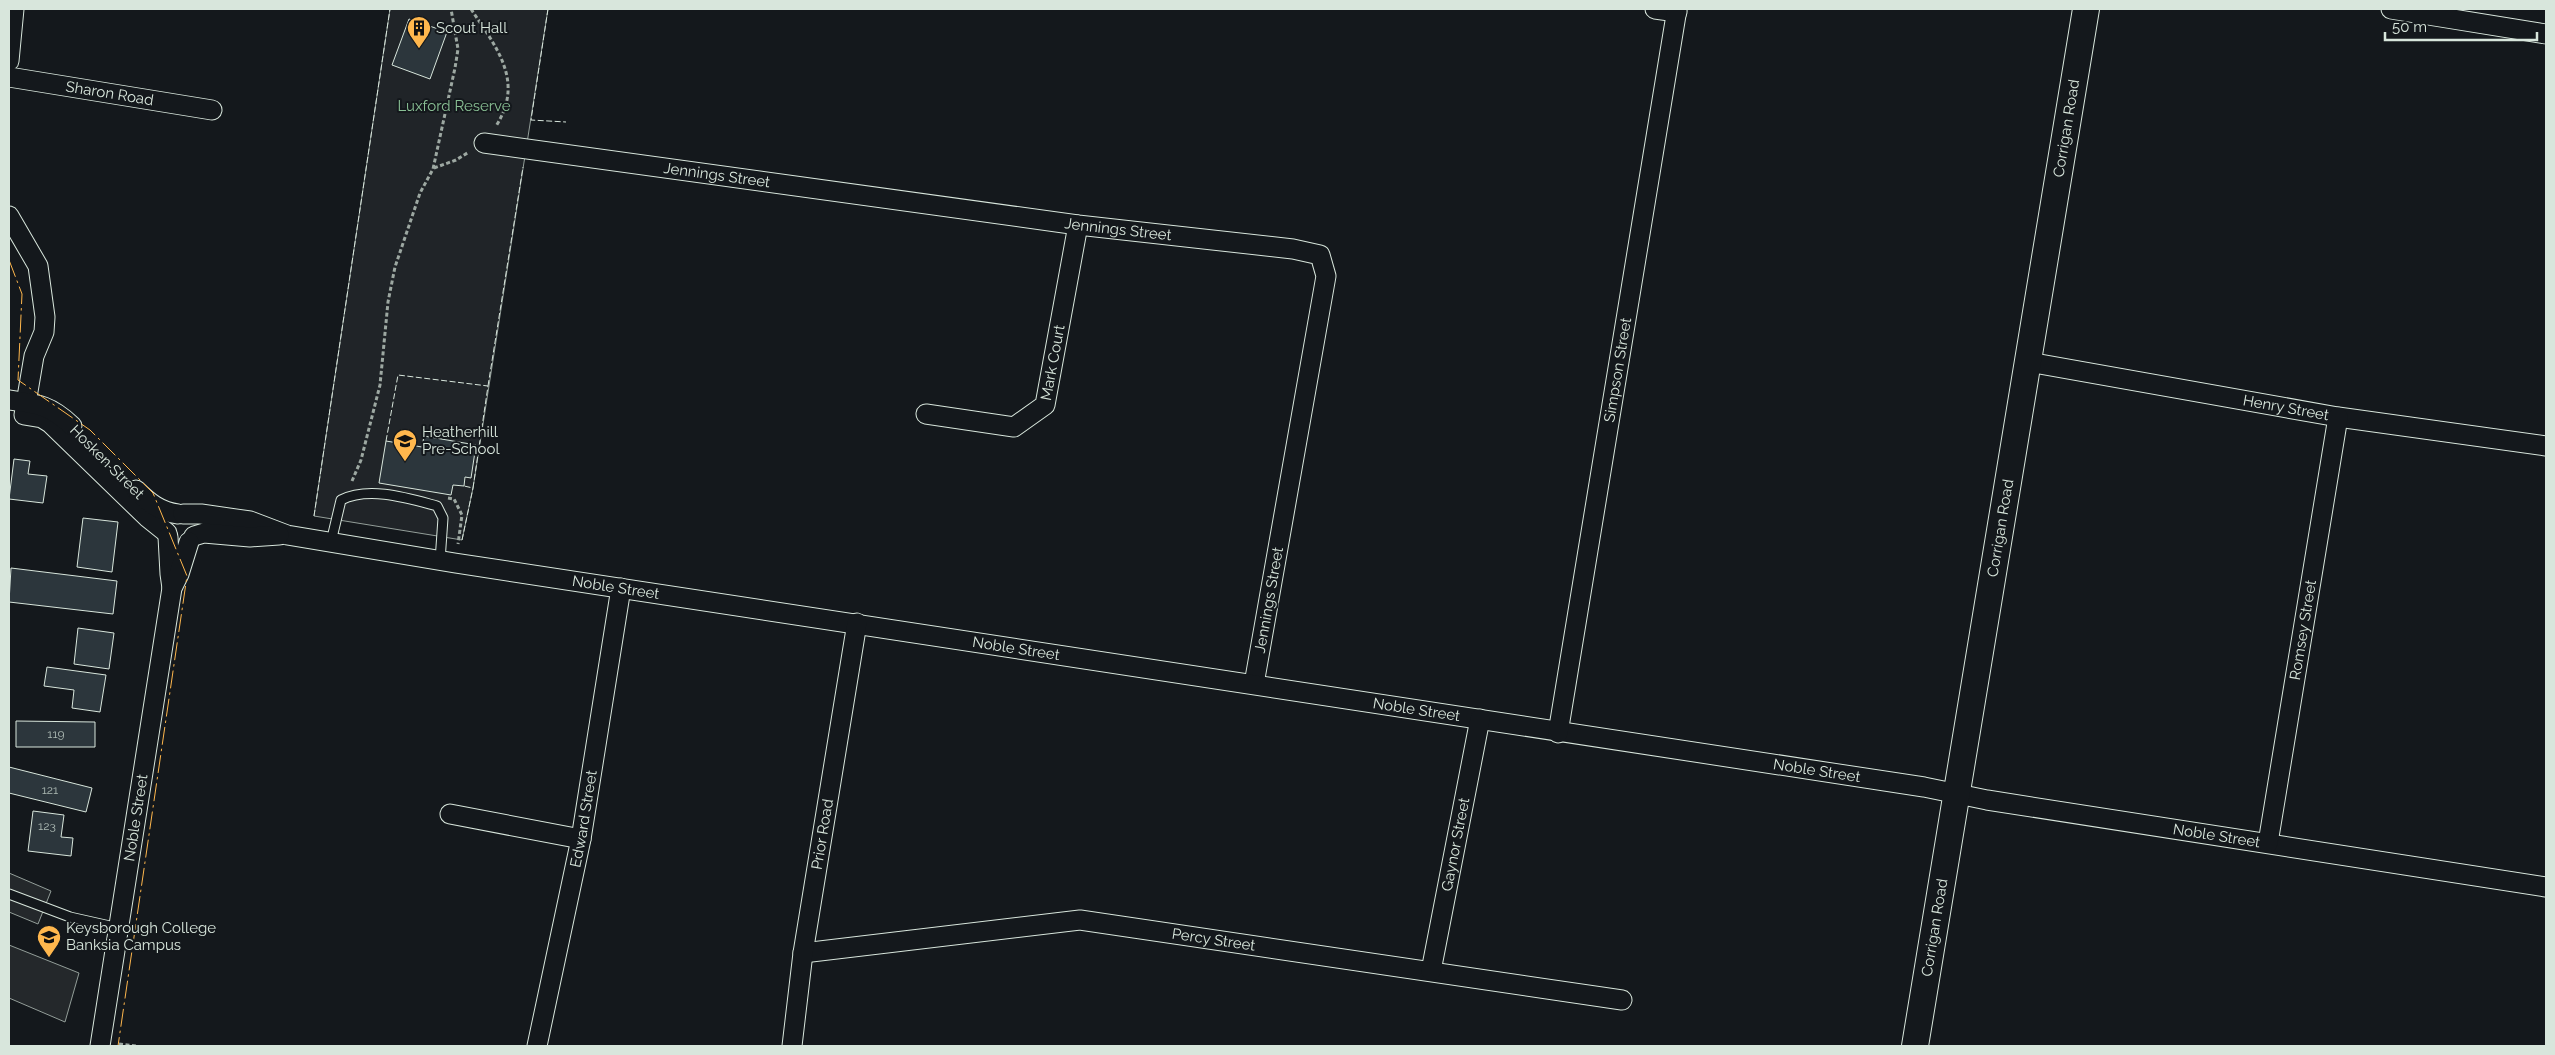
<svg xmlns="http://www.w3.org/2000/svg" width="2555" height="1055" viewBox="0 0 2555 1055" font-family="Raleway,sans-serif">
<rect width="100%" height="100%" fill="#14181c"/>
<polygon fill="#202428" stroke="#939e99" points="390,9 548,9 473,488 462,540 314,516"/>
<g fill="#24282b" stroke="#939e99">
<polygon points="9,873 51,891 38,924 9,912"/>
<polygon points="9,945 79,973 65,1022 9,998"/>
</g>
<g fill="#2c363c" stroke="#d8e6dc">
<polygon points="409,19 447,32 430,79 392,65"/>
<polygon points="424,436 476,445 471,478 465,477 464,486 453,485 451,495 379,483 386,441 422,447"/>
<polygon points="14,459 30,461 28,474 47,476 43,503 9,499"/>
<polygon points="83,518 118,522 112,572 77,567"/>
<polygon points="11,568 117,581 113,614 9,602"/>
<polygon points="78,628 114,633 109,669 74,664"/>
<polygon points="47,667 106,675 100,712 72,708 74,690 44,686"/>
<polygon points="16,721 95,722 95,747 16,747"/>
<polygon points="9,767 92,788 86,812 9,793"/>
<polygon points="33,811 64,815 61,837 73,838 71,856 28,851"/>
</g>
<g fill="none" stroke-linecap="round" stroke-linejoin="round">
<g stroke="#d8e6dc" stroke-width="11">
<g id="service">
<path d="M331 542 341 500C369 486 407 498 437 506L443 518 440 561"/>
<polyline points="9,894 70,917 119,928"/>
</g>
</g>
<g stroke="#d8e6dc" stroke-width="21">
<g id="minor">
<polyline points="1655,9 1677,12"/>
<polyline points="2391,9 2546,34"/>
<polyline points="9,61 14,9"/>
<path id="s1" d="M9 77 212 110"/>
<path id="s2" d="M484 143 1078 225 1293 249 1320 255 1326 276 1254 684"/>
<polyline points="9,216 38,266 45,317 44,332 34,356 24,415 42,418 50,423 147,517 167,533"/>
<path id="s3" d="M2028 362 2338 417 2546 446"/>
<path d="M9 400C38 404 50 405 72 426"/>
<path id="s4" d="M926 414 1014 427 1045 405 1078 225"/>
<path d="M136 490C148 502 160 512 178 514"/>
<path id="s5" d="M183 514H201L250 521 287 535 455 563 1924 787 1987 800 2546 887"/>
<polyline points="194,536 204,533 250,537 279,535"/>
<polyline points="168,537 170,574 172,588"/>
<path id="s6" d="M1558 733 1677 9"/>
<polyline points="450,814 581,839"/>
<path id="s7" d="M2268 843 2338 417"/>
<path id="s8" d="M803 953 1080 920 1622 1000"/>
<path id="s9" d="M1431 971 1480 719"/>
<path id="s10" d="M100 1046 172 588 179 574 189 542"/>
<path id="s11" d="M537 1046 581 839 621 588"/>
<path id="s12" d="M792 1046 803 953 857 623"/>
</g>
</g>
<g stroke="#d8e6dc" stroke-width="28">
<g id="secondary">
<path id="s13" d="M1915 1046 2086 9"/>
</g>
</g>
<g stroke="#9da8a2" stroke-width="3" stroke-dasharray="4 2.5" stroke-linecap="butt">
<path d="M471 9C496 47 525 81 496 126"/>
<polyline points="434,168 456,160 469,152"/>
<polyline points="352,481 361,460 380,385 388,302 395,267 420,193 433,169 455,68 458,49 451,9"/>
<polyline points="448,498 454,499 462,515 458,544"/>
<polyline points="119,1044 137,1046"/>
</g>
<use href="#service" stroke="#14181c" stroke-width="9"/>
<use href="#minor" stroke="#14181c" stroke-width="19"/>
<use href="#secondary" stroke="#14181c" stroke-width="26"/>
<g stroke="#d8e6dc" stroke-width="1" stroke-dasharray="6 2.5" stroke-linecap="butt">
<polyline points="548,9 531,120 566,122"/>
<polyline points="488,386 523,167"/>
<polyline points="386,441 398,375 488,386 473,488 464,486"/>
<polyline points="314,516 390,9"/>
<polyline points="462,540 473,488"/>
</g>
<polyline stroke="#ffb74d" stroke-width="1" stroke-dasharray="18 4 2.5 4" stroke-linecap="butt" points="9,260 22,294 18,380 90,430 153,493 187,576 118,1046"/>
</g>
<defs>
<g id="building-pin" transform="scale(1.25)"><path d="M0 17L-7.5 6A9.5 9.5 0 1 1 7.5 6Z" fill="#ffb74d" stroke="#14181c"/><path d="M-4-6H4V6H1V3H-1V6H-4ZM-2.5-4.3h1.7v1.8h-1.7ZM.8-4.3h1.7v1.8H.8ZM-2.5-1h1.7V.8h-1.7ZM.8-1h1.7V.8H.8Z" fill="#111"/></g>
<g id="school-pin" transform="scale(1.25)"><path d="M0 17L-7.5 6A9.5 9.5 0 1 1 7.5 6Z" fill="#ffb74d" stroke="#14181c"/><path d="M0-5L7-2L0 1L-7-2ZM-4 1L0 2.5L4 1V4Q0 6-4 4Z" fill="#111"/></g>
</defs>
<g fill-rule="evenodd">
<use href="#building-pin" x="419" y="28"/>
<use href="#school-pin" x="405" y="441"/>
<use href="#school-pin" x="49" y="937"/>
</g>
<g text-anchor="middle" stroke-width="4" stroke-linejoin="round" paint-order="stroke">
<g font-size="12" fill="#adbab4">
<text x="56" y="738">119</text>
<text x="50" y="794">121</text>
<text x="47" y="830">123</text>
</g>
<g font-size="15" fill="#d8e6dc" stroke="#14181c" text-anchor="start">
<text x="436" y="33">Scout Hall</text>
<text x="422" y="437">Heatherhill<tspan x="422" dy="17">Pre-School</tspan></text>
<text x="66" y="933">Keysborough College<tspan x="66" dy="17">Banksia Campus</tspan></text>
</g>
<g font-size="15" fill="#d8e6dc" stroke="#14181c">
<text dy="5" stroke="none"><textPath href="#s1" startOffset="102">Sharon Road</textPath></text>
<text dy="5" stroke="none"><textPath href="#s13" startOffset="930">Corrigan Road</textPath></text>
<text dy="5" stroke="none"><textPath href="#s2" startOffset="235">Jennings Street</textPath></text>
<text dy="5" stroke="none"><textPath href="#s2" startOffset="640">Jennings Street</textPath></text>
<text dy="5" stroke="none"><textPath href="#s4" startOffset="170">Mark Court</textPath></text>
<text dy="5" stroke="none"><textPath href="#s6" startOffset="368">Simpson Street</textPath></text>
<text dy="5" stroke="none"><textPath href="#s3" startOffset="262">Henry Street</textPath></text>
<text transform="translate(107 462) rotate(45)" y="5">Hosken Street</text>
<text dy="5" stroke="none"><textPath href="#s13" startOffset="525">Corrigan Road</textPath></text>
<text dy="5" stroke="none"><textPath href="#s5" startOffset="440">Noble Street</textPath></text>
<text transform="translate(1269 600) rotate(-80)" y="5">Jennings Street</text>
<text dy="5" stroke="none"><textPath href="#s7" startOffset="216">Romsey Street</textPath></text>
<text dy="5" stroke="none"><textPath href="#s5" startOffset="845">Noble Street</textPath></text>
<text dy="5" stroke="none"><textPath href="#s5" startOffset="1250">Noble Street</textPath></text>
<text dy="5" stroke="none"><textPath href="#s5" startOffset="1655">Noble Street</textPath></text>
<text dy="5" stroke="none"><textPath href="#s10" startOffset="231">Noble Street</textPath></text>
<text dy="5" stroke="none"><textPath href="#s11" startOffset="232">Edward Street</textPath></text>
<text dy="5" stroke="none"><textPath href="#s12" startOffset="214">Prior Road</textPath></text>
<text dy="5" stroke="none"><textPath href="#s5" startOffset="2060">Noble Street</textPath></text>
<text dy="5" stroke="none"><textPath href="#s9" startOffset="129">Gaynor Street</textPath></text>
<text dy="5" stroke="none"><textPath href="#s13" startOffset="120">Corrigan Road</textPath></text>
<text dy="5" stroke="none"><textPath href="#s8" startOffset="414">Percy Street</textPath></text>
</g>
<g font-size="15" fill="#8ac095" stroke="#14181c">
<text x="454" y="111">Luxford Reserve</text>
</g>
</g>
<rect width="2555" height="1055" fill="none" stroke="#d8e6dc" stroke-width="20"/>
<path d="M2385 32v8h152v-8" fill="none" stroke="#d8e6dc" stroke-width="2.5"/>
<text x="2392" y="32" font-size="15" fill="#d8e6dc" stroke="#14181c" stroke-width="4" paint-order="stroke">50 m</text>
</svg>
